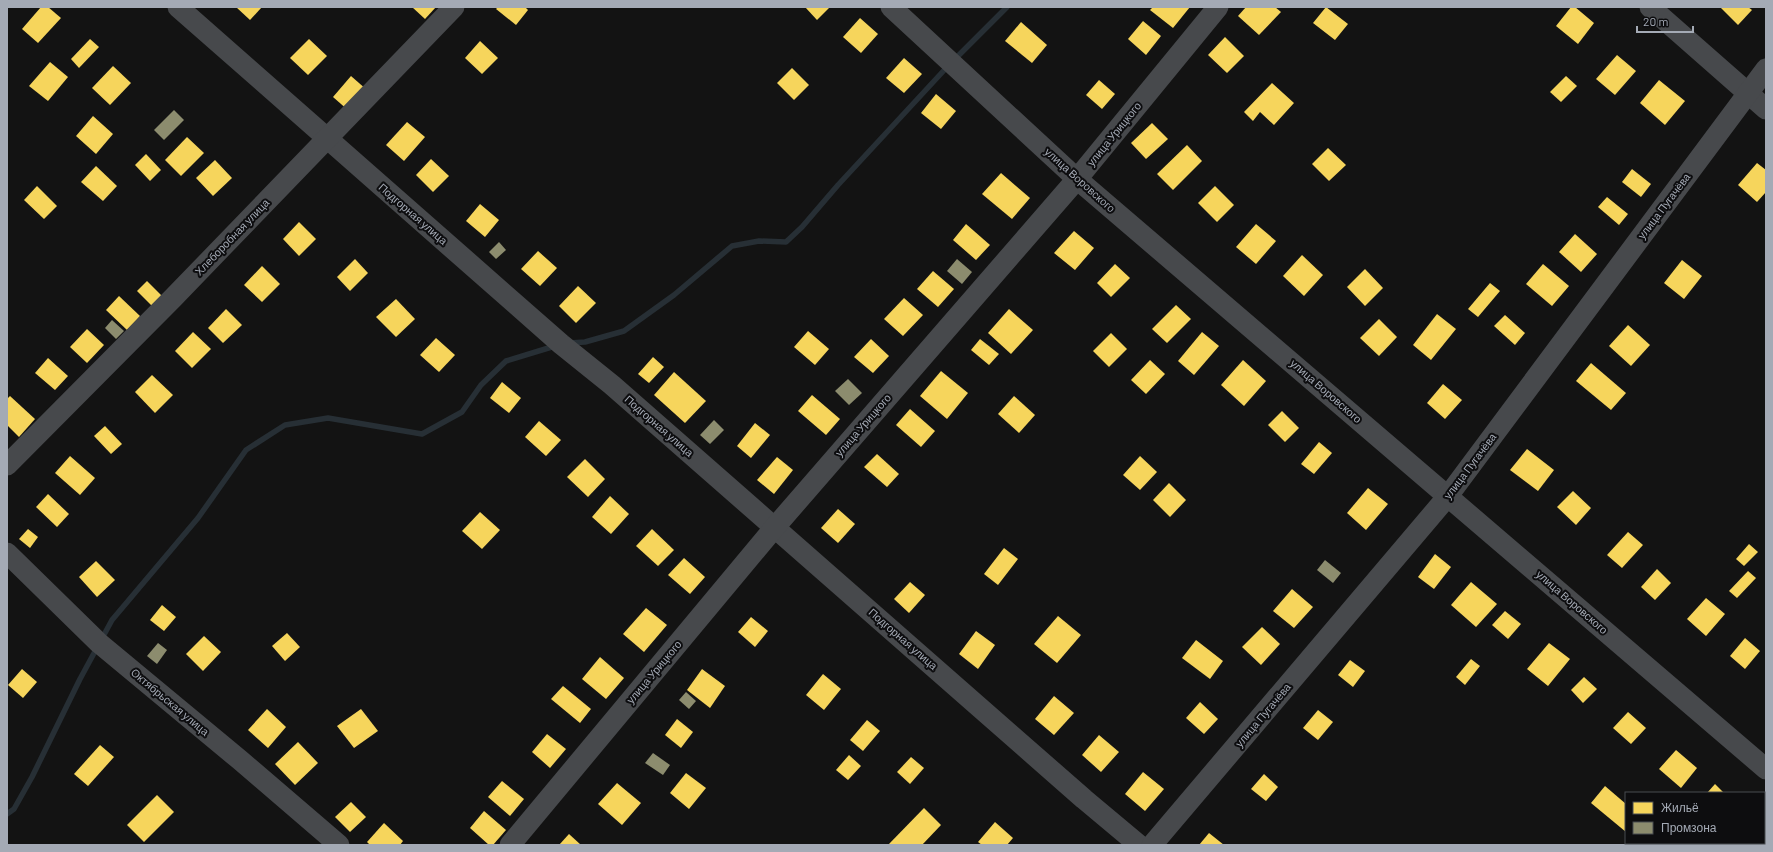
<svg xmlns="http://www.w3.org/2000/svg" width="1773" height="852" viewBox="0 0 1773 852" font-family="Barlow,sans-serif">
<rect width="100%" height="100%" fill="#131313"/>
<g fill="#f6d55c">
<polygon points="41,7 48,7 61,18 38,43 22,29"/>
<polygon points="236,7 262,7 250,20"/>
<polygon points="412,7 436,7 425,19"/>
<polygon points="498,7 525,7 528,10 516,25 496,9"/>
<polygon points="805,7 830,7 817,20"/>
<polygon points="1153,7 1190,7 1173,28 1150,10"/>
<polygon points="1246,7 1275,7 1281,12 1259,35 1238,16"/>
<polygon points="1326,7 1348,24 1335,40 1313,23"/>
<polygon points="1571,7 1575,7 1594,23 1578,44 1556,26"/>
<polygon points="1722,7 1748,7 1752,10 1738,25 1721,8"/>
<polygon points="860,18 878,34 861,53 843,37"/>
<polygon points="1143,21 1161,36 1146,55 1128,39"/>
<polygon points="1021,22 1047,45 1032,63 1005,41"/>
<polygon points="1225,37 1244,56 1227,73 1208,55"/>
<polygon points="90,39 99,47 79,68 71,59"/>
<polygon points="309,39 327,56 308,75 290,58"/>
<polygon points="480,41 498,58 482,74 465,58"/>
<polygon points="1617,55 1636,71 1615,95 1596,79"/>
<polygon points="904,58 922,74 904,93 886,78"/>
<polygon points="50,62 68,77 48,101 29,86"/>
<polygon points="113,66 131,83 110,105 92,88"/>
<polygon points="792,68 809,85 794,100 777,83"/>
<polygon points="351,76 367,90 349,111 333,97"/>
<polygon points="1566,76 1577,86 1561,102 1550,92"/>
<polygon points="1099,80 1115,94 1102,109 1086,95"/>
<polygon points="1659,80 1685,101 1665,125 1640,103"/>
<polygon points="1272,83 1294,103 1274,125 1260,112 1253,121 1244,112"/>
<polygon points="936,94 956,111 941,129 921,113"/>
<polygon points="93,116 113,134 96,154 76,136"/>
<polygon points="407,122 425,137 404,161 386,145"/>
<polygon points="1152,123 1168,139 1146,159 1131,143"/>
<polygon points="187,137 204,153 181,176 165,160"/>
<polygon points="1187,145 1202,161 1173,190 1157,174"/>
<polygon points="1328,148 1346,165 1329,181 1312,164"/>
<polygon points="146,154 161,170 150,181 135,165"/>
<polygon points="431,159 449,176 433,192 416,175"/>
<polygon points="215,160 232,178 213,196 196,178"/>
<polygon points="1757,163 1766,170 1766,192 1757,202 1738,185"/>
<polygon points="96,166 117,186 103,201 81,182"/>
<polygon points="1632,169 1651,184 1641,197 1622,182"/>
<polygon points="1001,173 1030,198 1012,219 982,194"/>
<polygon points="37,186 57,206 44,219 24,200"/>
<polygon points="1215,186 1234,205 1217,222 1198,203"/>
<polygon points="1607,197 1628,214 1619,225 1598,207"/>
<polygon points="480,204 499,220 485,237 466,221"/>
<polygon points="299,222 316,239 299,256 283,239"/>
<polygon points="966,224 990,245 976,260 953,240"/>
<polygon points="1256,224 1276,241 1256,264 1236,247"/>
<polygon points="1074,231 1094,248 1075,270 1054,253"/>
<polygon points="1575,234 1597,254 1581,272 1559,252"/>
<polygon points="538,251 557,268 540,286 521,269"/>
<polygon points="1302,255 1323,275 1304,296 1283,276"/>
<polygon points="355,259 368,273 350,291 337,277"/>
<polygon points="1682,260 1702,276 1684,299 1664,283"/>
<polygon points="1115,264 1130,278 1111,297 1097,283"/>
<polygon points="1543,264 1569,286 1552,306 1526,284"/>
<polygon points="262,266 280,284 262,302 244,285"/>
<polygon points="1365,269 1383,288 1365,306 1347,287"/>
<polygon points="933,271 954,289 938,307 917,289"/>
<polygon points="147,281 163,297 153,307 137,291"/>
<polygon points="1490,283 1500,291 1478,317 1468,309"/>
<polygon points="578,286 596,303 576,323 559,306"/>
<polygon points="119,296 140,316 127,330 106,310"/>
<polygon points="904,298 923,315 903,336 884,319"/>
<polygon points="396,299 415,319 396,337 376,317"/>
<polygon points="1176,305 1191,319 1167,343 1152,329"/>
<polygon points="226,309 242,325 223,343 208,328"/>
<polygon points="1009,309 1033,330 1011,354 988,333"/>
<polygon points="1437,314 1456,329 1431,360 1413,345"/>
<polygon points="1505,315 1525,333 1515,345 1494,326"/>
<polygon points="1379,319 1397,337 1379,356 1360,338"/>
<polygon points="1628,325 1650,345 1631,366 1609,346"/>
<polygon points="87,329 104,345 87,363 70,347"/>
<polygon points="808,331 829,349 815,365 794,347"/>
<polygon points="193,332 211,349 192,368 175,351"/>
<polygon points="1202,332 1219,346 1194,375 1178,361"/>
<polygon points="1111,333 1127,349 1109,367 1093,351"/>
<polygon points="436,338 455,355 439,372 420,355"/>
<polygon points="871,339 889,356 873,373 854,357"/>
<polygon points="980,339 999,354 989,365 971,350"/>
<polygon points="653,357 664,367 649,383 638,374"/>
<polygon points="48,358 68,376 55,390 35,373"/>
<polygon points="1150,360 1165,374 1146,394 1131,380"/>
<polygon points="1243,360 1266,381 1244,406 1221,385"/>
<polygon points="1591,363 1626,393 1611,410 1576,381"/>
<polygon points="941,371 968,393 947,419 920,396"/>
<polygon points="674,372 706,401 685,423 654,395"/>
<polygon points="152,375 173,395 155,413 135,392"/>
<polygon points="502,382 521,398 509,413 490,398"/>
<polygon points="1443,384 1462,400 1445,419 1427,403"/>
<polygon points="812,395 840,419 826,435 798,411"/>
<polygon points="10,396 35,419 19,437 7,425 7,399"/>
<polygon points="1014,396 1035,415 1019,433 998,414"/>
<polygon points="910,409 935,431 921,447 896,425"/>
<polygon points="1282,411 1299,428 1285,442 1268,425"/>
<polygon points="539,421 561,440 546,456 525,437"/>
<polygon points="755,423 770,435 751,458 737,446"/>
<polygon points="105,426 122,444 111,454 94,436"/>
<polygon points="1319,442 1332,453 1314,474 1301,464"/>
<polygon points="1527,449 1554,470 1538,491 1510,470"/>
<polygon points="877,454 899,474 887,487 864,467"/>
<polygon points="70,456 95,478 80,495 55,473"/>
<polygon points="1140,456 1157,472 1140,490 1123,475"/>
<polygon points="777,457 793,470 774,494 757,480"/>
<polygon points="585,459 605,479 588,497 567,477"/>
<polygon points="1169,483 1186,500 1170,517 1153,500"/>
<polygon points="1368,488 1388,504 1366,530 1347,513"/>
<polygon points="1573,491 1591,508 1576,525 1557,507"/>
<polygon points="48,494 69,514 57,527 36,507"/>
<polygon points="610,496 629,514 611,534 592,517"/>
<polygon points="838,509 855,524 838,543 821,528"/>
<polygon points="480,512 500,530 482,549 462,531"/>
<polygon points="28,529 38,537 30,548 19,539"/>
<polygon points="652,529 674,550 658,566 636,546"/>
<polygon points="1628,532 1643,545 1622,568 1607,555"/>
<polygon points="1749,544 1758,552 1744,566 1736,559"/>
<polygon points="1004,548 1018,559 998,585 984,574"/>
<polygon points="1435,554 1451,567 1434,589 1418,577"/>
<polygon points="684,558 705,577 690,594 668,575"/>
<polygon points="96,561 115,580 97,597 79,577"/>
<polygon points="1657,569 1671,583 1655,600 1641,587"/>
<polygon points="1748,571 1756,578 1737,598 1729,591"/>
<polygon points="910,582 925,595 909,613 894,599"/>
<polygon points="1471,582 1497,604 1476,627 1451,605"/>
<polygon points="1292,589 1313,607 1294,628 1273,611"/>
<polygon points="1706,598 1725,614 1706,636 1687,619"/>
<polygon points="162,605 176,617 164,631 150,620"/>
<polygon points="646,608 667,625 644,652 623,634"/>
<polygon points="1505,611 1521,624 1508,639 1492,625"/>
<polygon points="1058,616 1081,635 1057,663 1034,644"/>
<polygon points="751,617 768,631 755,647 738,632"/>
<polygon points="1262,627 1280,644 1261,665 1242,647"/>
<polygon points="976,631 995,645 978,669 959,654"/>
<polygon points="287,633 300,647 285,661 272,646"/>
<polygon points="204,636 221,652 203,671 186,654"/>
<polygon points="1745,638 1760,651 1745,669 1730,656"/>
<polygon points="1196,640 1223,661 1210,679 1182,658"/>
<polygon points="1549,643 1570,659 1548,686 1527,669"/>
<polygon points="600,657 624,678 606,699 582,679"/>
<polygon points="1471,659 1480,666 1465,685 1456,677"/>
<polygon points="1350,660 1365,671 1353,687 1338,675"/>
<polygon points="22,669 37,682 23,698 8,685"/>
<polygon points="702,669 725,686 710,708 687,690"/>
<polygon points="823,674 841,689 824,710 806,695"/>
<polygon points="1584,677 1597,689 1583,703 1571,690"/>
<polygon points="563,686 591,709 580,723 551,699"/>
<polygon points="1054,696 1074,713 1054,735 1035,719"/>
<polygon points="1200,702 1218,719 1204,734 1186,718"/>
<polygon points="267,709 286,727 268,748 248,730"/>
<polygon points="361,709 378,731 354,748 337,726"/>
<polygon points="1318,710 1333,722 1318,740 1303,728"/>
<polygon points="1628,712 1646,728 1631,744 1613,728"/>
<polygon points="677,719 693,732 681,748 665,735"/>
<polygon points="867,720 880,731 863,751 850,740"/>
<polygon points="547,734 566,749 550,768 532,752"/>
<polygon points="1099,735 1119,752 1101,772 1082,755"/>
<polygon points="298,742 318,763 295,785 275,764"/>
<polygon points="100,745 114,757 88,786 74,774"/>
<polygon points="1676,750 1697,768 1681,788 1659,769"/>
<polygon points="849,755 861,766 848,780 836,770"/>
<polygon points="911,757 924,768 910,784 897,772"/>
<polygon points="1143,772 1164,789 1145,811 1125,794"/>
<polygon points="686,773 706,788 689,809 670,793"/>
<polygon points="1264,774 1278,787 1266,801 1251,789"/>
<polygon points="502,781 524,799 510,816 488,797"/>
<polygon points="617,783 641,803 622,825 598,804"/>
<polygon points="1715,784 1724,793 1707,793"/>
<polygon points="1605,786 1626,804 1626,832 1591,803"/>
<polygon points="157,795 174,812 144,842 127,825"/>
<polygon points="351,802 366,817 350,832 335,817"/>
<polygon points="924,808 941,825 922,845 888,845"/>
<polygon points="484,811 506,830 493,845 489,845 470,828"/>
<polygon points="995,822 1013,838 1007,845 982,845 978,842"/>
<polygon points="384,823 403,841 400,845 370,845 367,842"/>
<polygon points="1209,833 1224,845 1199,845"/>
<polygon points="569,834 581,845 559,845"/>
</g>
<g fill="#8c8c6e">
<polygon points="174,110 184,120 164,140 154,130"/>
<polygon points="499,242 506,250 496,259 489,252"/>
<polygon points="957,259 972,272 962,284 947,271"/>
<polygon points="112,320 124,331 116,339 105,328"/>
<polygon points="848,379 862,393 849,405 835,391"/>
<polygon points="714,420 724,430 710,444 700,435"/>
<polygon points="1325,560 1341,573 1333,583 1317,570"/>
<polygon points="158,643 167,650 157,664 147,656"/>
<polygon points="686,692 696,701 689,709 679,700"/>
<polygon points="653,753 670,765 663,775 645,763"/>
</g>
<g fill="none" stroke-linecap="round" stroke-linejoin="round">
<g stroke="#272f35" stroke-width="5.5">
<polyline points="954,60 1007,7"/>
<polyline points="569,343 585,342 624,331 674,295 732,246 759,241 786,242 802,227 838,185 948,66"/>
<polyline points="7,814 14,809 32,777 80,679 112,620 198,518 246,450 285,425 328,418 422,434 462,412 481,385 506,361 555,346"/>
</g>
<g stroke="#47494c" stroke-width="21">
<polyline points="178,7 561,344 612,385 1084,799 1139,845"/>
<polyline points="891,7 1077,179 1766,769"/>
<polyline points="1650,7 1766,109"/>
<polyline points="7,465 173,298 454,7"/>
<polyline points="7,553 99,643 240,760 339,845"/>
<polyline points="510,845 775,527 1077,179 1218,7"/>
<polyline points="1152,845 1448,496 1766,69"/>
</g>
</g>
<g text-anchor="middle" stroke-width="4" stroke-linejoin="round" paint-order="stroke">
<g font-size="11" fill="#a4aab5" stroke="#0d0d0f">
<text transform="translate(1114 134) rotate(-51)" y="4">улица Урицкого</text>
<text transform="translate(1080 180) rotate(42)" y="4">улица Воровского</text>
<text transform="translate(1664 206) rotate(-53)" y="4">улица Пугачёва</text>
<text transform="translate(413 214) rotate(41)" y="4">Подгорная улица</text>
<text transform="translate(232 237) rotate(-46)" y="4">Хлеборобная улица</text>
<text transform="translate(1326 391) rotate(41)" y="4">улица Воровского</text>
<text transform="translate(863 425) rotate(-49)" y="4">улица Урицкого</text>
<text transform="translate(659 426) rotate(41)" y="4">Подгорная улица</text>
<text transform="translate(1470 466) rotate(-53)" y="4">улица Пугачёва</text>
<text transform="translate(1572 602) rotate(41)" y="4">улица Воровского</text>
<text transform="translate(903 639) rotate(41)" y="4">Подгорная улица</text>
<text transform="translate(654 672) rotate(-50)" y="4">улица Урицкого</text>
<text transform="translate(170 702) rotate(40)" y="4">Октябрьская улица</text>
<text transform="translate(1263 715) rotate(-50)" y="4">улица Пугачёва</text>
</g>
</g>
<rect width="1773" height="852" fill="none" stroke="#a4aab5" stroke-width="16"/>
<rect x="1625" y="792" width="140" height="52" fill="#0d0d0f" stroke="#494c51"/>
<rect x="1633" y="802" width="20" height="12" fill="#f6d55c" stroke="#494c51"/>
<text x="1661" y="812" font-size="12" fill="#a4aab5">Жильё</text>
<rect x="1633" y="822" width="20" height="12" fill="#8c8c6e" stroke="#494c51"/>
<text x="1661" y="832" font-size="12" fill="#a4aab5">Промзона</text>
<path d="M1637 26v6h56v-6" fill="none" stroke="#a4aab5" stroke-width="2"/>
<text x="1643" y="26" font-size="12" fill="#a4aab5" stroke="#0d0d0f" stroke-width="3" paint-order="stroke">20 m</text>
</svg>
